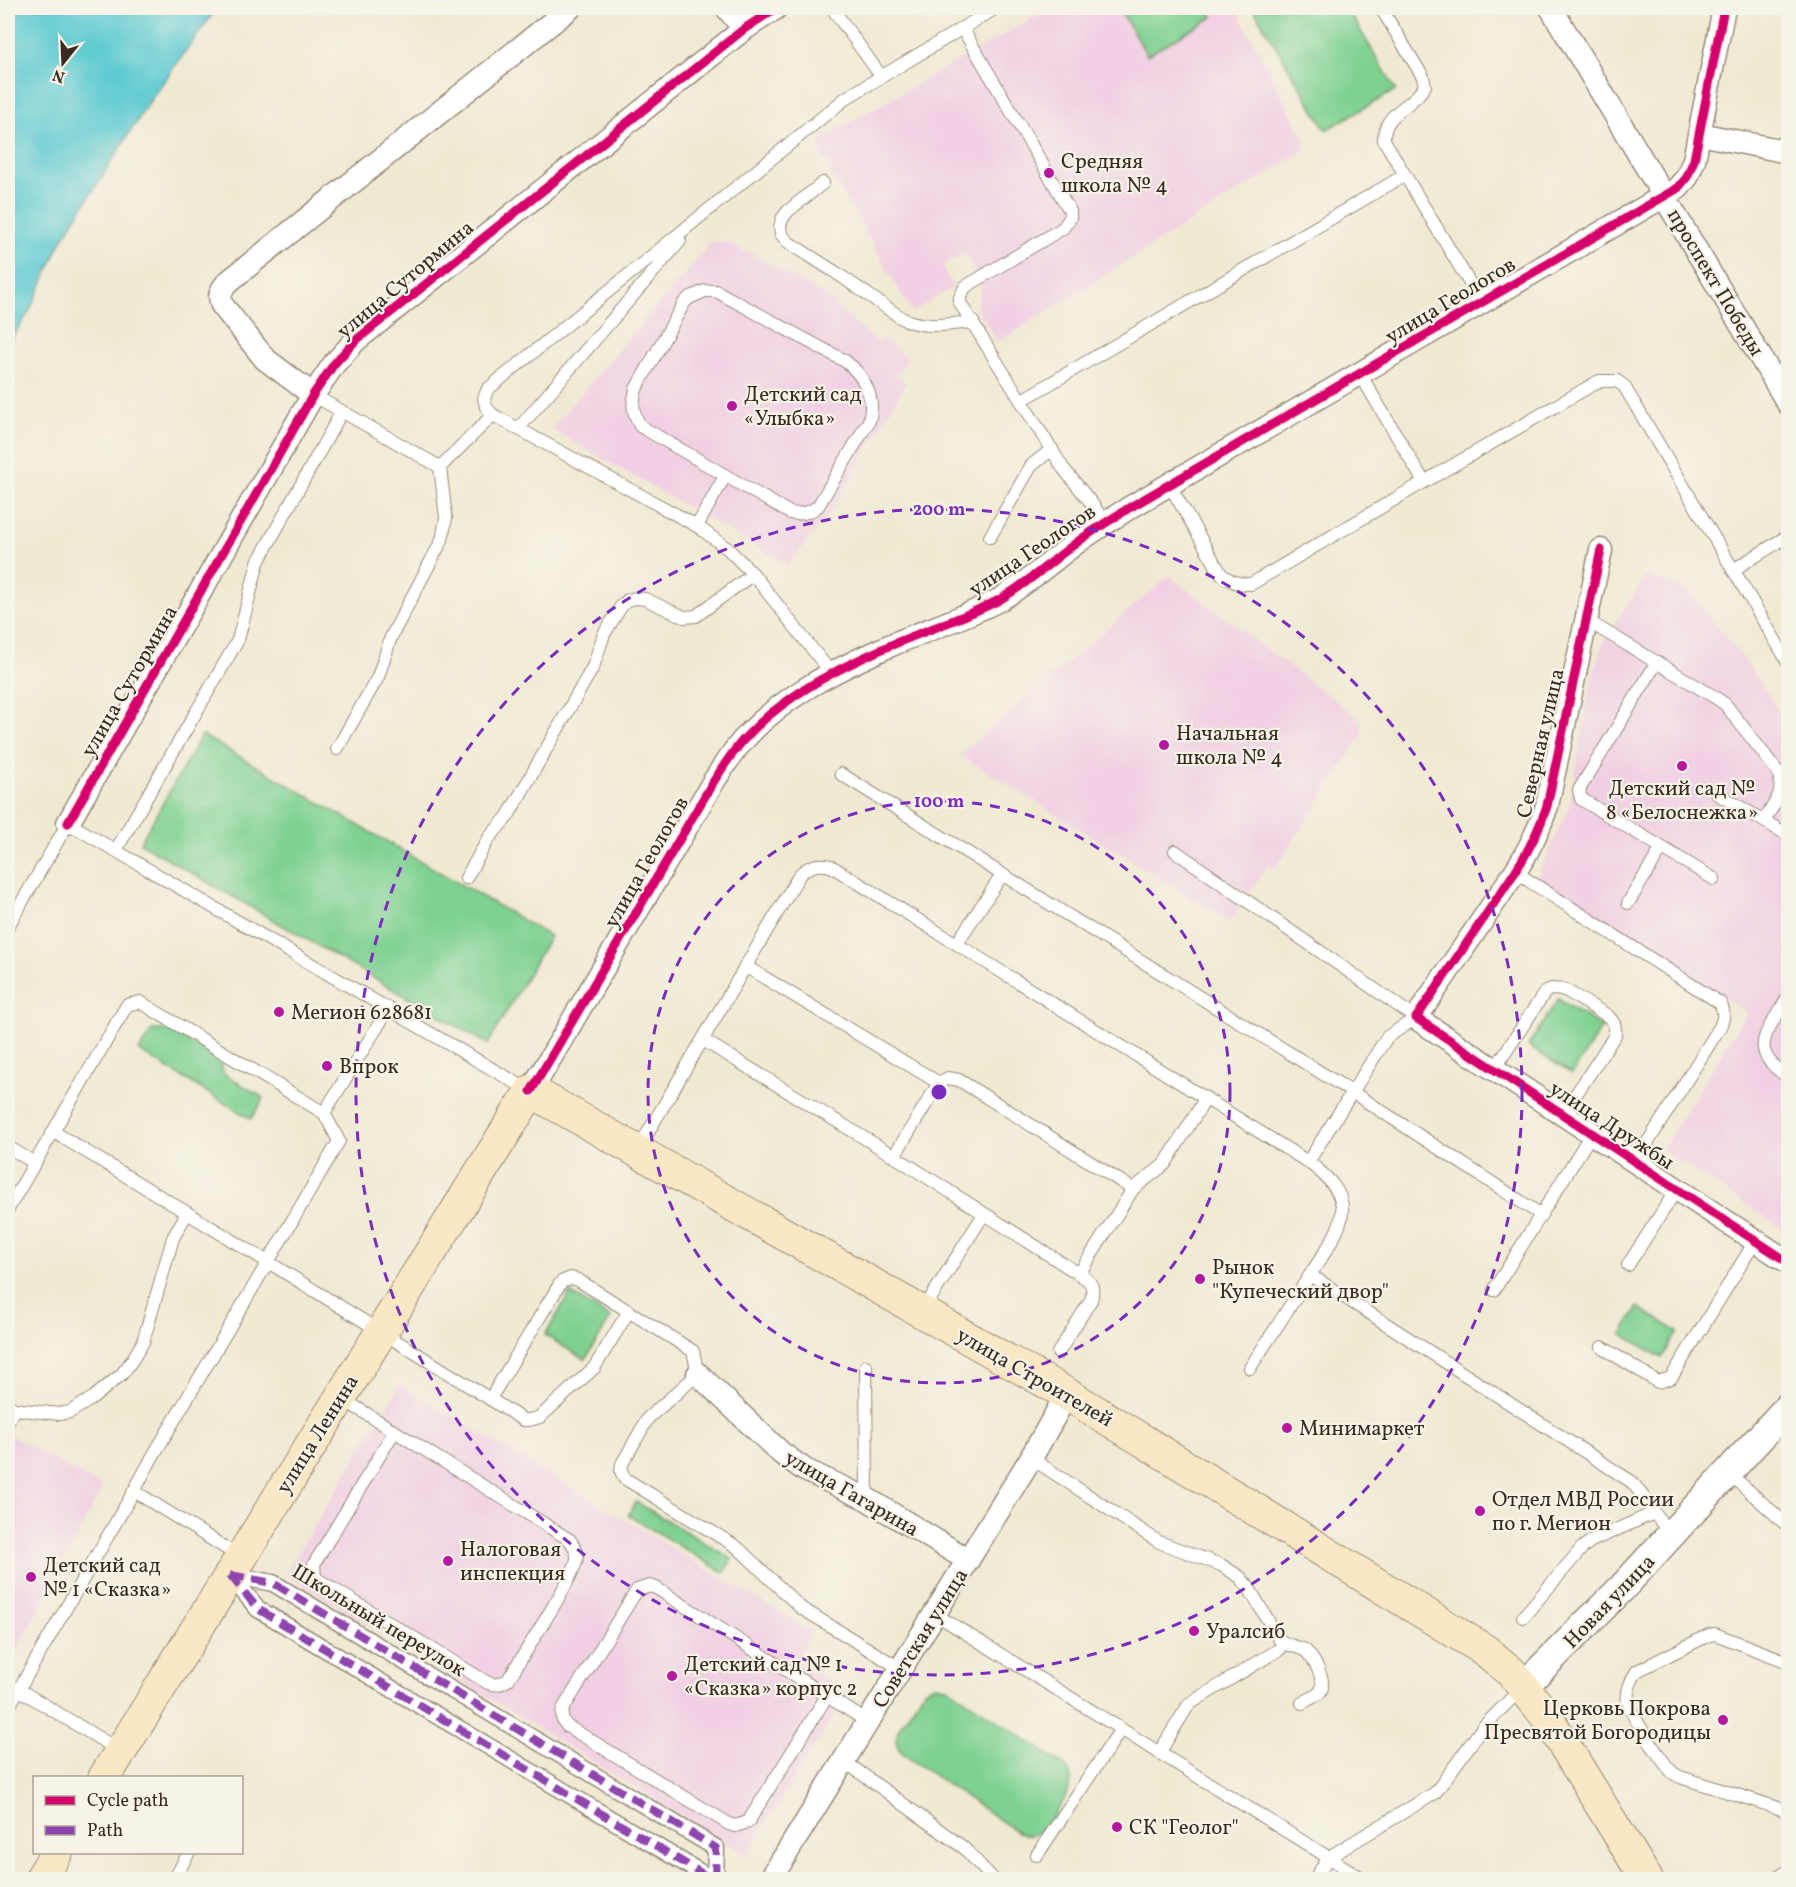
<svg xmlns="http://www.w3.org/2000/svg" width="1796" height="1887" viewBox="0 0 1796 1887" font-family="Vollkorn,serif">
<rect width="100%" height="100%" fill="#f7f3e8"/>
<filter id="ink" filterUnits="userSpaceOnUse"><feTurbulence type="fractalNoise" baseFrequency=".0167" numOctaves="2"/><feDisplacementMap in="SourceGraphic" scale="12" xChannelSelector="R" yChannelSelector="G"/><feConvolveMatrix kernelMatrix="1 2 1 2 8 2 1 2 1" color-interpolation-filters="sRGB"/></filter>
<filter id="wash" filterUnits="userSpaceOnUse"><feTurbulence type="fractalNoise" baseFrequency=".008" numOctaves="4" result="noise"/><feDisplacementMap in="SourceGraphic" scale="24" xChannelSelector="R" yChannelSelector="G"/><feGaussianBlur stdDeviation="1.35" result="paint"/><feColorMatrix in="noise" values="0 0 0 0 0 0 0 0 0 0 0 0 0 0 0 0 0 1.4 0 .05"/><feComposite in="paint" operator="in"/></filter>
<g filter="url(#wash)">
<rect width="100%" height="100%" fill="#f0ead3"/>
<g fill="#f1d0e3">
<polygon points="1051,8 1236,8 1306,142 1303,151 998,342 976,307 982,287 965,253 942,266 954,287 912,312 833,177 829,170 832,168 820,153 821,139"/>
<polygon points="713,241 728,243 745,252 746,250 837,303 835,307 879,343 883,338 908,359 896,375 906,383 832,510 788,565 551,429"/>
<polygon points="1169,576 1361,720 1363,734 1275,869 1268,865 1231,922 960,755"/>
<polygon points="1646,576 1687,589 1747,663 1788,725 1788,1232 1662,1150 1747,1012 1537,878 1569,807 1590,687 1603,641"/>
<polygon points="400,1385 812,1632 795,1660 848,1693 746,1855 285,1574"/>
<polygon points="8,1434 103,1487 8,1667"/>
</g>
<g fill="#7fd192" stroke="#5d7e58" stroke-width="1.5">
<polygon points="1119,8 1207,8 1213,17 1147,55"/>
<polygon points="1253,8 1347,8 1396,90 1326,130"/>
<polygon points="202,735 550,936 488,1044 140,843"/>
<polygon points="1558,999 1602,1027 1572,1074 1528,1046"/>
<polygon points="152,1030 169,1030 219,1060 224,1074 264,1098 251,1119 139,1051"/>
<polygon points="570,1293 611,1318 585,1360 545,1335"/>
<polygon points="1638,1307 1678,1332 1662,1358 1622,1334"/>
<polygon points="636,1502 732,1559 724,1573 628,1515"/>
<path d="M935 1685 947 1687 1065 1766C1068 1770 1071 1774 1071 1779 1073 1790 1047 1828 1037 1833 1031 1837 1026 1836 1019 1833L907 1757 898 1748 896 1742 898 1729 925 1689Z"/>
</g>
<polygon fill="#5dcad1" stroke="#4c7a78" stroke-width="1.5" points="8,8 217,8 151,99 63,238 29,312 8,344"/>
</g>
<g filter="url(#ink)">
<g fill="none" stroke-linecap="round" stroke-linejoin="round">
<g stroke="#968a78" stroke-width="14">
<g id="service">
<polyline points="832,8 881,76"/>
<path d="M1381 8 1423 77 1425 86C1412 108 1383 112 1384 140L1481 302"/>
<polyline points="962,28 1070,211 1070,218 1063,228 965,287 960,297 960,303 1063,468 1093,505 1105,523"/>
<path d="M823 183 788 211 782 219 780 227 781 234 788 242 835 272 903 319C926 329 949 324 973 322"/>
<path d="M705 291H716L845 361C864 375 876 398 869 421L818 506C810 513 801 515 790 513L640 426C632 410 632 406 636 389L684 303 689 298Z"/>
<polyline points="1360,374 1424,482 1599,381 1617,381 1624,386 1788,662"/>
<polyline points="313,395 440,467"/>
<polyline points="1022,400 1405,175"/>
<polyline points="518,429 680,241"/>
<path d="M1169 484 1221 574C1231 582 1238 584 1251 584L1424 482"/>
<polyline points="697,526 725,476"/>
<polyline points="990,537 1031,466 1052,449"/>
<polyline points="1733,570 1788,536"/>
<path d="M1586 620 1713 696 1725 704 1778 772C1786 793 1774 803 1764 821"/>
<polyline points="1657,662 1579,790 1581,799 1714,879"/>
<polyline points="832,674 753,574 728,549 697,526 493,415 486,407 484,398 488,389 846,98 996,8"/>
<polyline points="337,749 378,677 391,637 442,540 446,518 440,467 493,415"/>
<polyline points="841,774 1352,1092 1540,1214"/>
<polyline points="1716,793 1788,835"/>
<polyline points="116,850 238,640 258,562 341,413"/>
<path d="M1515 872 1720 1003C1725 1012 1724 1017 1720 1027L1636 1161"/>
<polyline points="466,878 489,838 508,816 593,667 604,634 622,605 628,600 636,598 645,599 684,617 696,616 753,574"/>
<polyline points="1628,903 1662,848"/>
<polyline points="8,926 68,823 530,1091"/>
<polyline points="957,943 1002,875"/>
<polyline points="745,966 939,1083"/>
<path d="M1788 997C1768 1032 1745 1049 1788 1077"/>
<polyline points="703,1040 894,1156 1079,1274 1133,1189 1165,1164 1206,1098"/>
<path d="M1494 1070 1545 992 1551 989 1565 990 1608 1016C1614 1022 1616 1026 1615 1035L1563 1114"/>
<polyline points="54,1132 268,1262 339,1141 324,1113"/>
<polyline points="8,1147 35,1163"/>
<path d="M637 1151 800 874C810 865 818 863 831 866L1308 1162 1387 1037 1416 1018 1175 851"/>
<polyline points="894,1156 939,1083 948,1078 959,1080 1133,1189"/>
<path d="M1308 1162C1365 1203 1340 1228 1310 1275L1632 1482C1646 1499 1656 1518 1671 1534"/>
<polyline points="8,1209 127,1005 140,1002 324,1113 389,1008"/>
<polyline points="1628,1265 1677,1189"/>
<polyline points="1494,1290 1592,1133"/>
<polyline points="922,1312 984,1214"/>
<polyline points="1602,1347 1658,1382 1671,1378 1756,1240"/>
<path d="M1058 1353 1091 1300C1095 1286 1091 1281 1079 1274"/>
<polyline points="866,1366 867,1499"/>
<polyline points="1250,1368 1310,1275"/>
<path d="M341 1398 570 1540C573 1545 577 1550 577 1557 578 1572 519 1661 508 1680 500 1684 497 1686 488 1683L315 1578 314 1564 394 1432"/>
<polyline points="490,1399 523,1420 529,1420 540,1417 594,1368 629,1311"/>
<polyline points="8,1405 14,1409 59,1414 70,1412 93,1398 122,1374 133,1359 143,1342 173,1238 187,1213"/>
<polyline points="8,1421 14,1409"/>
<path d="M1031 1458 1159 1542 1221 1565 1240 1577 1249 1588 1279 1639 1284 1643 1305 1650C1313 1658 1329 1683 1319 1693 1315 1697 1307 1700 1302 1703"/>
<polyline points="1729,1473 1788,1526"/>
<polyline points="134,1491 240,1557"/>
<polyline points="935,1614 1365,1880"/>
<polyline points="1523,1617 1582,1548 1591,1541 1654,1513"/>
<path d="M1788 1662 1715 1634 1709 1635 1637 1671C1631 1680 1626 1691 1628 1702 1631 1716 1663 1763 1673 1773L1680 1777 1788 1811"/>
<polyline points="18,1689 120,1751"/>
<path d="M827 1696 748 1822 735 1826 729 1824 567 1726C562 1720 561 1717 563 1709L637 1590 650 1586 656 1588 868 1722"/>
<polyline points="8,1708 134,1491 153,1456 268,1262 490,1399 561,1282 571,1278 578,1280 693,1351 698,1374 648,1418 622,1464 621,1471 624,1478 737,1547 801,1608 901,1669"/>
<polyline points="1159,1753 1189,1704 1280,1649 1284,1643"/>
<polyline points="844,1761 964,1848 994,1880"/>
<polyline points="1037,1855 1121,1729"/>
<polyline points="174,1880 189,1852"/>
<polyline points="1314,1880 1329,1857 1435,1793 1483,1727 1523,1687"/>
<polyline points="1774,1880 1788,1871"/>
</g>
</g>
<g stroke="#968a78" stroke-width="19">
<g id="pedestrian">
<polyline points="230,1575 273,1583 716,1848 715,1880"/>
<polyline points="230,1575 258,1609 713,1880"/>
</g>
</g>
<g stroke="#968a78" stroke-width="25">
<g id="minor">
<polyline points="727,8 744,29"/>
<polyline points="1551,8 1788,403"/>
<polyline points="1700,134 1788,152"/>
<path d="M313 395 265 359 222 305C218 295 221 290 228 282L570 8"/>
<path d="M1601 550 1547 806C1539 830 1529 850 1515 872L1416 1018 1788 1262"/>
<polyline points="68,823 313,395 334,364 355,341 744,29 776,8"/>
<path d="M531 1091 712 784C723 767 733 750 747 736 785 695 839 668 889 646 926 630 964 618 999 600 1025 585 1048 564 1072 546 1090 532 1110 520 1129 508L1678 188 1687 177 1694 160 1724 8"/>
<polyline points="698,1374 781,1453 805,1470 867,1499 968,1560"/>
<polyline points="770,1880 1031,1458 1067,1394"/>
</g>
</g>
<g stroke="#968a78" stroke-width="31">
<polyline id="tertiary" points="1524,1686 1622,1588 1788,1407"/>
</g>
<g stroke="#968a78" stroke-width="34">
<g id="secondary">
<polyline points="104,1778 531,1091 1067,1394 1486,1651 1512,1673 1547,1717 1647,1880"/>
<polyline points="40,1880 57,1852"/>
</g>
</g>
<use href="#service" stroke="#fff" stroke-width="12"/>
<use href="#pedestrian" stroke="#fff" stroke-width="16"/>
<use href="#minor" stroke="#fff" stroke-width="22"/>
<use href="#tertiary" stroke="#fff" stroke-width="28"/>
<use href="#secondary" stroke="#fae7c3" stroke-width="32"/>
<g stroke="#8e44ad" stroke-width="8" stroke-dasharray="15 8" stroke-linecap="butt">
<polyline points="230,1575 273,1583 716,1848 715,1880"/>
<polyline points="230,1575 258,1609 713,1880"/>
</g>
<g stroke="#f7f3e8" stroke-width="13">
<g id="cycleway">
<path d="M1601 550 1547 806C1539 830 1529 850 1515 872L1416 1018 1788 1262"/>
<polyline points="68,823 313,395 334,364 355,341 744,29 776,8"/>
<path d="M531 1091 712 784C723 767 733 750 747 736 785 695 839 668 889 646 926 630 964 618 999 600 1025 585 1048 564 1072 546 1090 532 1110 520 1129 508L1678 188 1687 177 1694 160 1724 8"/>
</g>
</g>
<use href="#cycleway" stroke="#d6006c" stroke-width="9"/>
</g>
</g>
<g fill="none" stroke="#7b2cbf" stroke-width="3" stroke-dasharray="10 8">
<circle cx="939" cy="1092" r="291"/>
<circle cx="939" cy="1092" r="583"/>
</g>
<g fill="#b5179e" stroke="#f7f3e8" stroke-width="2">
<circle cx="1049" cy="173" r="6"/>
<circle cx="732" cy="406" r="6"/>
<circle cx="1164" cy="745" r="6"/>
<circle cx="1682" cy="766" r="6"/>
<circle cx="279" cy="1012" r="6"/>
<circle cx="327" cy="1066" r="6"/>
<circle cx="1200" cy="1279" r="6"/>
<circle cx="1287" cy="1428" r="6"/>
<circle cx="1480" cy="1511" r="6"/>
<circle cx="448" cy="1561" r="6"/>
<circle cx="31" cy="1577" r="6"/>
<circle cx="1194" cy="1631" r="6"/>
<circle cx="672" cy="1676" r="6"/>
<circle cx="1723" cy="1720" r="6"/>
<circle cx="1117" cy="1827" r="6"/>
</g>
<g text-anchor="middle" stroke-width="4.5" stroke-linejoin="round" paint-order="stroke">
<g font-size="21" fill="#3b2a1e" stroke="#f7f3e8" text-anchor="start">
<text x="1061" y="168">Средняя<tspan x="1061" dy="24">школа № 4</tspan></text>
<text x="744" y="401">Детский сад<tspan x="744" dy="24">«Улыбка»</tspan></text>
<text x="1176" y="740">Начальная<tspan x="1176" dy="24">школа № 4</tspan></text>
<text x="1682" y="795" text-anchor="middle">Детский сад №<tspan x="1682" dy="24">8 «Белоснежка»</tspan></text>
<text x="291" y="1019">Мегион 628681</text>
<text x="339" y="1073">Впрок</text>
<text x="1212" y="1274">Рынок<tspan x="1212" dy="24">"Купеческий двор"</tspan></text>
<text x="1299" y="1435">Минимаркет</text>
<text x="1492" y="1506">Отдел МВД России<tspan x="1492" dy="24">по г. Мегион</tspan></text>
<text x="460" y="1556">Налоговая<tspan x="460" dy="24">инспекция</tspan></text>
<text x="43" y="1572">Детский сад<tspan x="43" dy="24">№ 1 «Сказка»</tspan></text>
<text x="1206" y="1638">Уралсиб</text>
<text x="684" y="1671">Детский сад № 1<tspan x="684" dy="24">«Сказка» корпус 2</tspan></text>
<text x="1711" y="1715" text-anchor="end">Церковь Покрова<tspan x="1711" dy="24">Пресвятой Богородицы</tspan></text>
<text x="1129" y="1834">СК "Геолог"</text>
</g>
<g font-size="21" fill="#3b2a1e" stroke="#f7f3e8">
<text transform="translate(405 279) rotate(-40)" y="7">улица Сутормина</text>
<text transform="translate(1716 282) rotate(59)" y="7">проспект Победы</text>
<text transform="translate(1450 300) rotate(-31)" y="7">улица Геологов</text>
<text transform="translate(1032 550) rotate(-34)" y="7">улица Геологов</text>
<text transform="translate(129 681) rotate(-60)" y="7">улица Сутормина</text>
<text transform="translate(1540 743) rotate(-77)" y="7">Северная улица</text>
<text transform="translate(646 862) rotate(-60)" y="7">улица Геологов</text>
<text transform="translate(1612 1125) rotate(33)" y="7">улица Дружбы</text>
<text transform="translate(1035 1377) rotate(30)" y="7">улица Строителей</text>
<text transform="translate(317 1434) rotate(-58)" y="7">улица Ленина</text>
<text transform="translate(852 1493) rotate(30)" y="7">улица Гагарина</text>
<text transform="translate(1609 1601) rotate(-46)" y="7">Новая улица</text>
<text transform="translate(379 1620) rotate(31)" y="7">Школьный переулок</text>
<text transform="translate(920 1638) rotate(-58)" y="7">Советская улица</text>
</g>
</g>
<circle cx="939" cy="1092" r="9" fill="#7b2cbf" stroke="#f7f3e8" stroke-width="3"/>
<g font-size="18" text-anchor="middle" font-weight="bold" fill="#7b2cbf" stroke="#f7f3e8" stroke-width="4.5" stroke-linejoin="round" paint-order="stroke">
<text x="939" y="515">200 m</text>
<text x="939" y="807">100 m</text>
</g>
<rect width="1796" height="1887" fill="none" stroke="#f7f3e8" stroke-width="30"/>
<rect x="33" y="1776" width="210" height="78" fill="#f7f3e8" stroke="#aca397" stroke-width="1.5"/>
<rect x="45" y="1796" width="30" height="9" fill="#d6006c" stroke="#aca397" stroke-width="1.5"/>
<text x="87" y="1806" font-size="18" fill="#3b2a1e">Cycle path</text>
<rect x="45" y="1826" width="30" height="9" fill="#8e44ad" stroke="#aca397" stroke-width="1.5"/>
<text x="87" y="1836" font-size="18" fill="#3b2a1e">Path</text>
<g transform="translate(63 63) rotate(198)" stroke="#f7f3e8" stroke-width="4.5" paint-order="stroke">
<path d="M0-4.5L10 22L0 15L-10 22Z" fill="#3b2a1e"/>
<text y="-9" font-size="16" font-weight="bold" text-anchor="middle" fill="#3b2a1e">N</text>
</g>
</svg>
